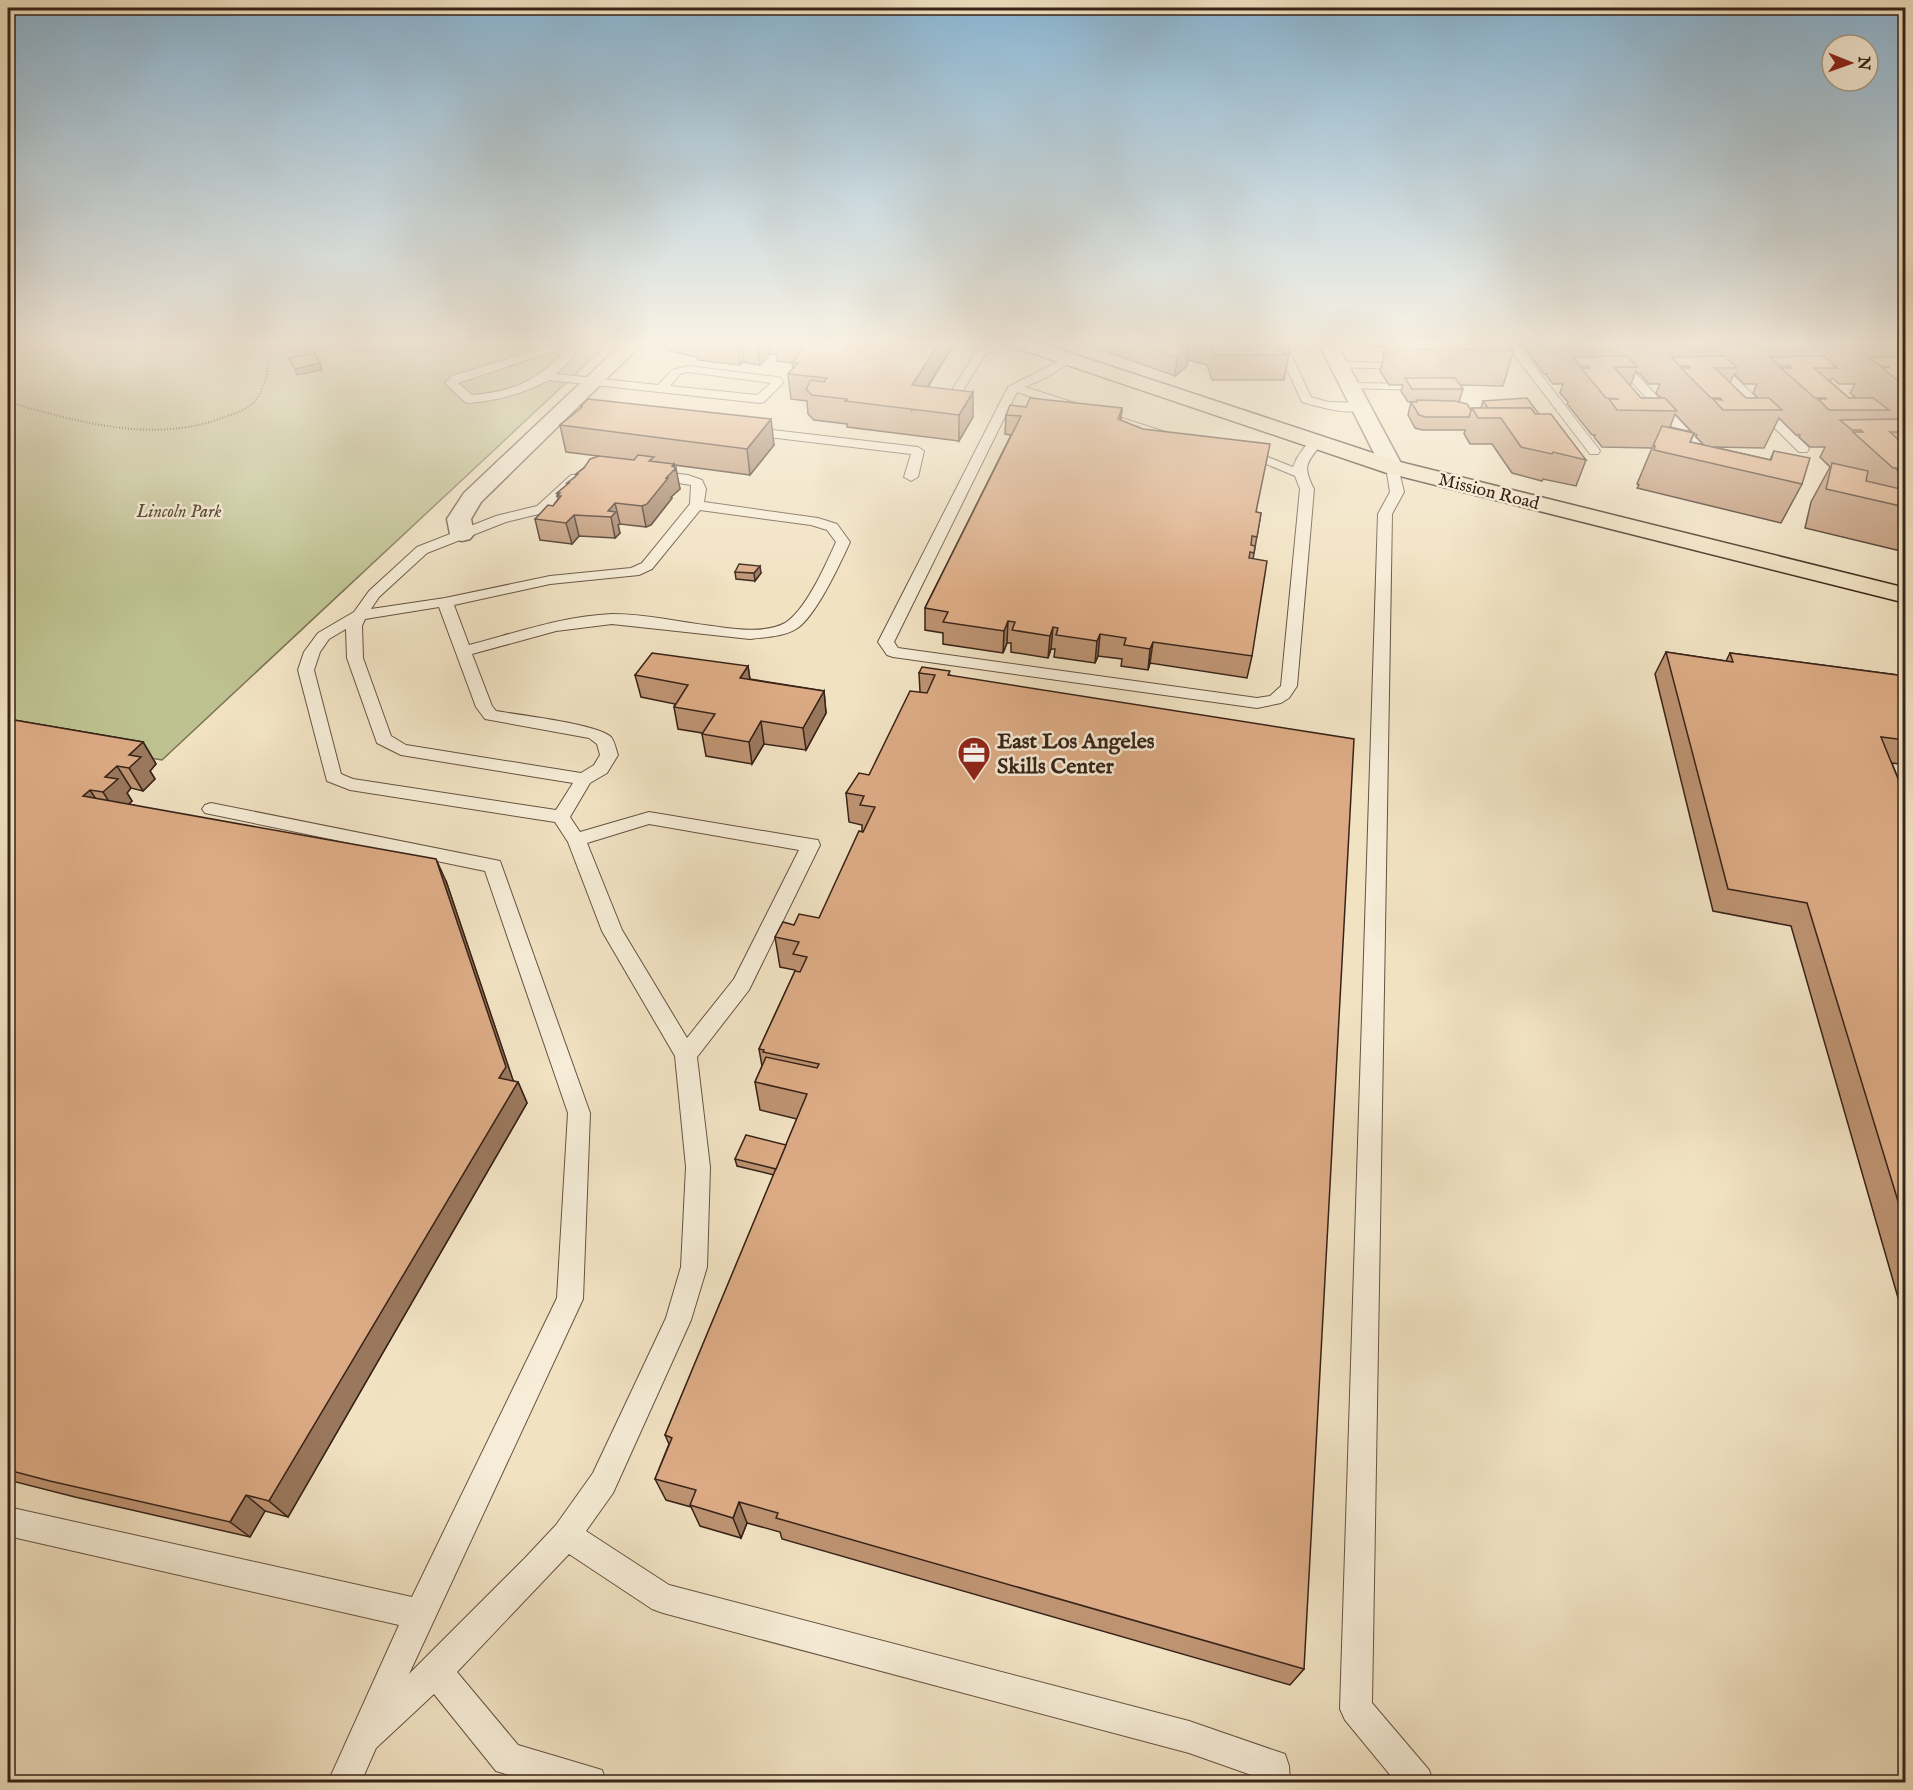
<svg xmlns="http://www.w3.org/2000/svg" width="1913" height="1790" viewBox="0 0 1913 1790" font-family="'IM FELL English',serif">
<rect width="100%" height="100%" fill="#f1e2c2"/>
<filter id="stains"><feTurbulence type="fractalNoise" baseFrequency=".00333" numOctaves="4"/><feColorMatrix values="0 0 0 0 .2 0 0 0 0 .09 0 0 0 0 .02 0 0 0 .5 -.17"/></filter>
<radialGradient id="worn" r=".72"><stop offset=".6" stop-color="#630" stop-opacity="0"/><stop offset="1" stop-color="#630" stop-opacity=".3"/></radialGradient>
<polygon fill="#bec290" stroke="#7b7254" stroke-width="1.5" points="8,340 612,340 162,760 8,734"/>
<g fill="none" stroke-linecap="round" stroke-linejoin="round">
<g stroke="#665342" stroke-width="2">
<g id="service">
<polygon points="1000,340 1014,340 984,356 950,412 942,412 940,409 976,352"/>
<path d="M1224 340H1284L1311 397 1328 402 1361 403 1367 407C1354 418 1317 406 1302 402L1276 345H1228L1224 344Z"/>
<polygon points="1503,340 1514,340 1598,448 1600,451 1598,454 1590,454"/>
<polygon points="1594,340 1605,340 1706,449 1708,452 1706,455 1698,455"/>
<polygon points="1685,340 1696,340 1807,446 1809,449 1807,452 1799,452"/>
<path d="M551 346 572 350 574 352 572 358 556 374 658 385 672 370 688 366 777 377 781 378 783 383 764 402 760 403 549 380C522 394 499 400 469 403L465 402 445 383 452 376ZM551 352 562 355C534 382 511 392 472 395L458 383ZM688 372 771 383 757 395 670 386 680 374Z"/>
<path d="M1069 356 1073 357V361L1047 377 1025 387 1175 435 1177 438 1171 442 1167 441 1017 392 894 642 898 648 1257 698 1270 696 1281 686 1300 489 1295 476 1235 451 1241 447 1245 448 1293 467C1297 456 1306 442 1317 438L1323 442C1308 462 1301 464 1314 489L1297 686 1289 698 1281 703 1257 708 893 657 887 655 878 642 1008 387Z"/>
<polygon points="1339,362 1408,363 1414,366 1408,369 1335,367 1333,365"/>
<polygon points="1350,383 1427,384 1433,387 1427,390 1346,388 1346,384"/>
<polygon points="748,427 918,447 924,451 918,477 911,481 904,477 911,454 744,434 742,431"/>
<polygon points="1392,463 1398,467 1404,492 1392,514 1372,1703 1429,1770 1433,1782 1396,1782 1345,1720 1340,1709 1378,514 1390,492 1386,467"/>
<path d="M653 471 688 475 702 480 706 489 704 502 818 518 837 524 850 542C840 564 815 618 796 629 783 637 764 637 750 639L612 624 556 631 472 654 492 706 496 711C519 715 598 724 611 737 615 742 616 750 618 755L607 773 590 783 570 817 580 832 649 812 811 839 818 840 820 845 749 990 697 1057 710 1167 707 1267 691 1320 613 1493 586 1531 669 1585 1189 1721 1273 1750 1285 1754 1289 1766 1290 1782H1258L1257 1777 1189 1753 663 1613 652 1609 569 1554 457 1672 518 1745 602 1770 606 1782H533L496 1771 434 1694 376 1748 361 1782H328L399 1625 8 1536V1507L412 1597 557 1298 568 1113 485 871 205 813 202 809 205 805 211 803 500 861 590 1113 583 1299 409 1674 525 1558 556 1525 593 1473 666 1318 681 1267 686 1167 675 1056 602 931 568 842 555 822 350 790 327 781 298 670 304 652 318 633 354 612 369 591 417 547 496 516 537 506 571 475H581L583 478 547 512 506 522 427 553 379 597 371 609 445 598 550 576 631 568 642 563 690 504 691 485 648 478 646 475ZM700 510 811 525 827 530 836 542C826 564 806 610 785 623 765 634 734 629 712 626 679 622 646 614 612 614 563 616 515 633 469 645L454 605 550 584 639 575 652 569ZM439 607 476 707 485 719 589 738 597 744 600 755 594 765 581 773 406 745 391 736 363 658 362 626 365 619ZM346 629 347 658 377 743 401 755 573 783 556 810 353 779 341 774 314 670 320 652 329 639ZM649 824 799 850 734 979 687 1038 622 930 587 843Z"/>
</g>
</g>
<g stroke="#665342" stroke-width="3">
<g id="minor">
<polygon points="626,340 646,340 481,502 471,519 474,534 470,539 462,541 454,539 450,534 447,519 464,493"/>
<polygon points="1317,340 1335,340 1403,467 1400,472 1392,474 1384,472 1381,467"/>
</g>
</g>
<g stroke="#382318" stroke-width="3">
<polygon id="primary" points="1003,340 1031,340 1400,462 1906,588 1906,603 1384,472 1005,344"/>
</g>
<g stroke="#382318" stroke-width="2" stroke-dasharray="1 2" stroke-linecap="butt">
<path d="M305 340C364 356 420 355 479 340"/>
<path d="M8 402C78 422 156 445 227 416 237 413 249 409 255 401 268 384 269 360 273 340"/>
</g>
<use href="#service" fill="#f6ecd7" fill-rule="evenodd"/>
<use href="#minor" fill="#f6ecd7" fill-rule="evenodd"/>
<use href="#primary" fill="#f1e2c2" fill-rule="evenodd"/>
</g>
<g fill="#bd9372" stroke="#382318" stroke-width="1.5" fill-rule="evenodd">
<polygon points="665,340 954,340 954,345 928,387 973,417 959,441 847,427 847,424 814,420 808,414 807,401 791,399 788,374 793,369 792,363 777,361 777,354 770,354 760,365 746,363 744,361 740,365 698,360 697,357 667,350"/>
<polygon points="1083,340 1247,340 1265,346 1266,342 1291,343 1284,380 1212,380 1207,365 1188,360 1187,366 1175,376 1084,344"/>
<polygon points="1371,340 1511,340 1510,344 1514,350 1503,386 1460,385 1463,389 1459,402 1471,410 1472,408 1481,408 1483,401 1539,414 1586,460 1576,486 1543,479 1542,481 1512,473 1492,444 1470,444 1464,434 1465,430 1422,430 1415,428 1408,415 1411,402 1415,402 1408,402 1401,391 1403,385 1389,385 1380,371 1384,354 1383,353 1385,347 1375,347"/>
<path d="M1518 340H1901L1905 344V552L1805 528 1811 502 1830 467 1820 457 1825 447H1810L1799 437 1800 435H1796L1779 418 1764 448 1714 447 1770 460 1774 451 1802 484 1781 523 1637 488 1639 485 1637 484 1652 448 1602 447 1594 437 1595 435H1592L1567 404 1568 402 1560 393 1563 384H1553L1546 375 1547 374H1544ZM1636 371 1638 374H1641V375L1649 384H1660L1656 393 1661 398H1641L1630 386ZM1734 374H1736L1735 375 1744 384H1757L1753 393 1758 398H1746L1730 383ZM1832 378 1839 384H1855L1850 393 1856 398H1849L1830 381ZM1675 414 1692 432 1670 427ZM1694 434 1697 435 1696 437 1704 445 1690 442Z"/>
<polygon points="581,406 774,445 750,475 674,465 680,489 671,497 672,498 651,525 646,527 620,524 618,525 620,533 615,538 579,536 572,544 540,540 535,519 553,506 558,499 557,493 567,485 567,483 576,476 576,474 598,456 566,452 560,425 581,408"/>
<polygon points="1026,407 1122,408 1121,420 1256,512 1261,513 1253,559 1252,656 1247,678 1150,663 1148,670 1121,666 1122,659 1098,656 1095,663 1054,657 1055,649 1051,649 1048,658 1011,652 1011,643 1007,643 1003,653 943,644 943,633 925,630 925,608 1011,435 1005,434 1006,415"/>
<polygon points="735,572 761,573 755,581 736,579"/>
<polygon points="1666,652 1726,661 1730,653 1905,676 1905,765 1892,763 1901,786 1905,786 1905,1322 1791,926 1713,911 1655,674"/>
<polygon points="748,666 750,679 824,691 826,713 806,750 764,744 752,764 706,756 702,734 702,733 678,729 674,707 675,704 641,697 635,675"/>
<polygon points="919,673 950,675 1304,1669 1290,1685 782,1539 780,1532 747,1523 741,1538 700,1526 691,1507 666,1500 655,1479 669,1444 665,1435 774,1175 737,1166 735,1159 786,1145 797,1119 760,1110 755,1082 762,1066 759,1049 795,971 795,970 780,967 775,937 794,925 819,918 862,832 862,825 849,822 846,793 869,775 920,692"/>
<polygon points="8,719 143,742 156,764 150,771 155,779 143,791 131,788 127,793 132,801 129,804 446,881 513,1081 518,1082 527,1103 288,1517 265,1511 250,1537 75,1497 8,1480"/>
</g>
<g fill="#9a785d" stroke="#382318" stroke-width="1.5">
<polygon points="737,340 742,340 744,361 740,365"/>
<polygon points="757,340 768,340 770,354 760,365"/>
<polygon points="941,340 954,340 954,345 912,410 912,385"/>
<polygon points="1178,340 1185,340 1183,352 1189,347 1187,366 1175,376 1177,357 1174,343"/>
<polygon points="320,363 322,370 297,375 295,369"/>
<polygon points="973,392 973,417 959,441 959,415"/>
<polygon points="1122,408 1120,427 1118,419"/>
<polygon points="771,419 774,445 750,475 747,449"/>
<polygon points="674,464 675,470 676,468 680,489 671,497 672,498 651,525 646,527 642,506 666,478"/>
<polygon points="615,503 620,524 618,525 620,533 615,538 611,517 608,511"/>
<polygon points="574,515 579,536 572,544 566,523"/>
<polygon points="760,566 761,573 755,581 754,573"/>
<polygon points="1008,621 1007,643 1003,653 1004,631"/>
<polygon points="1053,627 1051,649 1048,658 1050,636"/>
<polygon points="1100,634 1098,656 1095,663 1097,641"/>
<polygon points="1153,642 1150,663 1148,670 1150,649"/>
<polygon points="748,666 751,688 740,678"/>
<polygon points="824,691 826,713 806,750 803,728"/>
<polygon points="761,721 764,744 752,764 749,742"/>
<polygon points="143,742 156,764 150,771 155,779 143,791 129,768 129,755"/>
<polygon points="117,766 131,788 127,793 132,801 117,815 103,792 105,777"/>
<polygon points="90,790 105,813 83,796"/>
<polygon points="436,859 446,881 515,1086 518,1082 527,1103 288,1517 269,1501 499,1078"/>
<polygon points="246,1495 265,1511 250,1537 230,1522"/>
<polygon points="739,1502 747,1523 741,1538 733,1518"/>
</g>
<g fill="#dcab85" stroke="#382318" stroke-width="1.5">
<polygon points="803,340 941,340 912,385 973,392 959,415 845,401 847,399 812,395 806,389 811,380 824,382 827,378 788,374 798,363 792,362 804,348 801,345 805,340"/>
<polygon points="1128,340 1178,340 1174,343 1189,347 1177,357"/>
<polygon points="1208,340 1248,340 1289,355 1215,355 1210,341"/>
<polygon points="1270,340 1282,340 1291,343 1271,344 1266,342"/>
<polygon points="1392,340 1507,340 1514,350 1398,349"/>
<polygon points="1559,340 1612,340 1620,349 1566,348"/>
<polygon points="1655,340 1708,340 1718,349 1663,348"/>
<polygon points="1752,340 1805,340 1815,349 1761,348"/>
<polygon points="1848,340 1901,340 1905,344 1905,348 1858,348"/>
<polygon points="314,353 320,363 295,369 289,358"/>
<polygon points="1627,356 1637,367 1614,367 1641,398 1665,398 1677,411 1617,410 1609,399 1619,399 1606,398 1581,368 1590,368 1589,366 1580,366 1573,357"/>
<polygon points="1725,356 1737,368 1715,368 1746,398 1769,398 1782,410 1723,410 1713,399 1722,400 1720,398 1711,398 1681,368 1690,368 1689,366 1680,366 1671,357"/>
<polygon points="1824,356 1837,368 1814,368 1849,398 1873,398 1889,410 1829,410 1818,399 1827,399 1825,398 1815,398 1781,368 1791,368 1789,366 1780,366 1770,357"/>
<polygon points="1869,357 1905,357 1905,386 1882,368 1890,367 1881,366"/>
<polygon points="1405,378 1455,378 1463,389 1412,389"/>
<polygon points="1030,398 1122,408 1118,419 1143,429 1270,444 1256,512 1261,513 1257,537 1252,536 1251,545 1255,546 1254,553 1250,552 1249,558 1267,561 1252,656 1153,642 1150,649 1124,645 1126,638 1100,634 1097,641 1056,635 1058,628 1053,627 1050,636 1012,630 1015,622 1008,621 1004,631 943,622 948,612 925,608 1021,416 1006,415 1010,405 1026,407"/>
<polygon points="1527,398 1539,414 1535,414 1531,408 1488,408 1483,401"/>
<polygon points="588,399 771,419 747,449 560,425 582,407 581,406"/>
<polygon points="1416,400 1455,401 1467,404 1471,410 1469,417 1426,417 1419,415 1411,402 1417,402"/>
<polygon points="1472,408 1531,408 1535,414 1551,414 1586,460 1553,452 1552,454 1521,447 1501,418 1478,418"/>
<polygon points="1899,419 1905,425 1905,432 1890,432 1905,446 1905,469 1904,468 1893,468 1853,432 1863,432 1861,430 1852,430 1840,420"/>
<polygon points="1662,426 1694,433 1690,442 1771,460 1774,451 1810,458 1802,484 1654,450 1655,446 1653,446"/>
<polygon points="638,455 654,457 649,461 674,464 672,466 676,468 666,478 668,478 647,504 642,506 615,503 608,511 616,512 611,517 574,515 566,523 535,519 548,505 553,506 561,496 557,496 560,493 557,493 569,483 567,483 575,477 578,474 576,474 584,468 590,459 599,456 634,460"/>
<polygon points="1832,463 1868,471 1866,481 1905,490 1905,507 1826,489"/>
<polygon points="1897,470 1905,470 1905,478"/>
<polygon points="739,564 760,566 754,573 735,572"/>
<polygon points="1666,652 1733,662 1730,653 1905,676 1905,740 1881,737 1901,786 1905,786 1905,1224 1807,903 1728,889"/>
<polygon points="652,653 748,666 740,678 824,691 803,728 761,721 749,742 702,734 715,714 674,707 688,685 635,675"/>
<polygon points="922,667 950,671 948,675 1354,739 1304,1669 776,1518 778,1513 739,1502 733,1518 690,1505 696,1490 655,1479 672,1438 665,1435 807,1094 755,1082 766,1057 817,1068 819,1064 763,1052 764,1050 759,1049 795,971 800,972 807,957 793,954 799,942 775,937 783,922 794,925 799,914 819,918 859,831 863,832 875,807 860,805 864,796 846,793 859,773 869,775 910,691 927,693 935,675 919,673"/>
<polygon points="8,719 143,742 129,755 141,757 129,768 117,766 105,777 118,779 103,792 90,790 83,796 436,859 506,1067 499,1078 518,1082 269,1501 246,1495 230,1522 50,1481 8,1470"/>
<polygon points="746,1135 786,1145 776,1169 735,1159"/>
</g>
<linearGradient id="sky" x2="0" y2="1"><stop stop-color="#8ab7d6"/><stop offset="0.58" stop-color="#f9f2e4"/><stop offset="1" stop-color="#f9f2e4" stop-opacity="0"/></linearGradient>
<rect width="1913" height="591" fill="url(#sky)"/>
<defs>
<g id="office-pin" transform="scale(1.725)"><path d="M0 17L-7.5 6A9.5 9.5 0 1 1 7.5 6Z" fill="#8f2418" stroke="#f6ecd7"/><path d="M-6-3h4V-5.5h4V-3h4V5H-6ZM-1-4.5V-3h2v-1.5ZM-6 0V1H6V0Z" fill="#fff"/></g>
</defs>
<g fill-rule="evenodd">
<use href="#office-pin" x="974" y="753"/>
</g>
<g text-anchor="middle" stroke-width="5" stroke-linejoin="round" paint-order="stroke">
<g font-size="18" fill="#382318" stroke="#f6ecd7">
<text transform="translate(1489 491) rotate(14)" y="6">Mission Road</text>
</g>
<g font-size="18" font-style="italic" fill="#5a4b36" stroke="#f6ecd7">
<text x="179" y="517">Lincoln Park</text>
</g>
<g font-size="22" font-weight="bold" fill="#382318" stroke="#f6ecd7" text-anchor="start">
<text x="997" y="748">East Los Angeles<tspan x="997" dy="25">Skills Center</tspan></text>
</g>
</g>
<rect width="1913" height="1790" fill="none" stroke="#f1e2c2" stroke-width="30"/>
<rect x="9" y="9" width="1895" height="1772" fill="none" stroke="#382318" stroke-width="3"/>
<rect x="15" y="15" width="1883" height="1760" fill="none" stroke="#382318" stroke-width="1.5"/>
<g transform="translate(1850 63) rotate(91)"><circle r="28" fill="#f6ecd7" stroke="#aa9c8b" stroke-width="1.5"/>
<path d="M0-4.5L10 22L0 15L-10 22Z" fill="#8f2418"/>
<text y="-9" font-size="16" font-weight="bold" text-anchor="middle" fill="#382318">N</text>
</g>
<rect width="100%" height="100%" filter="url(#stains)"/>
<rect width="100%" height="100%" fill="url(#worn)"/>
</svg>
